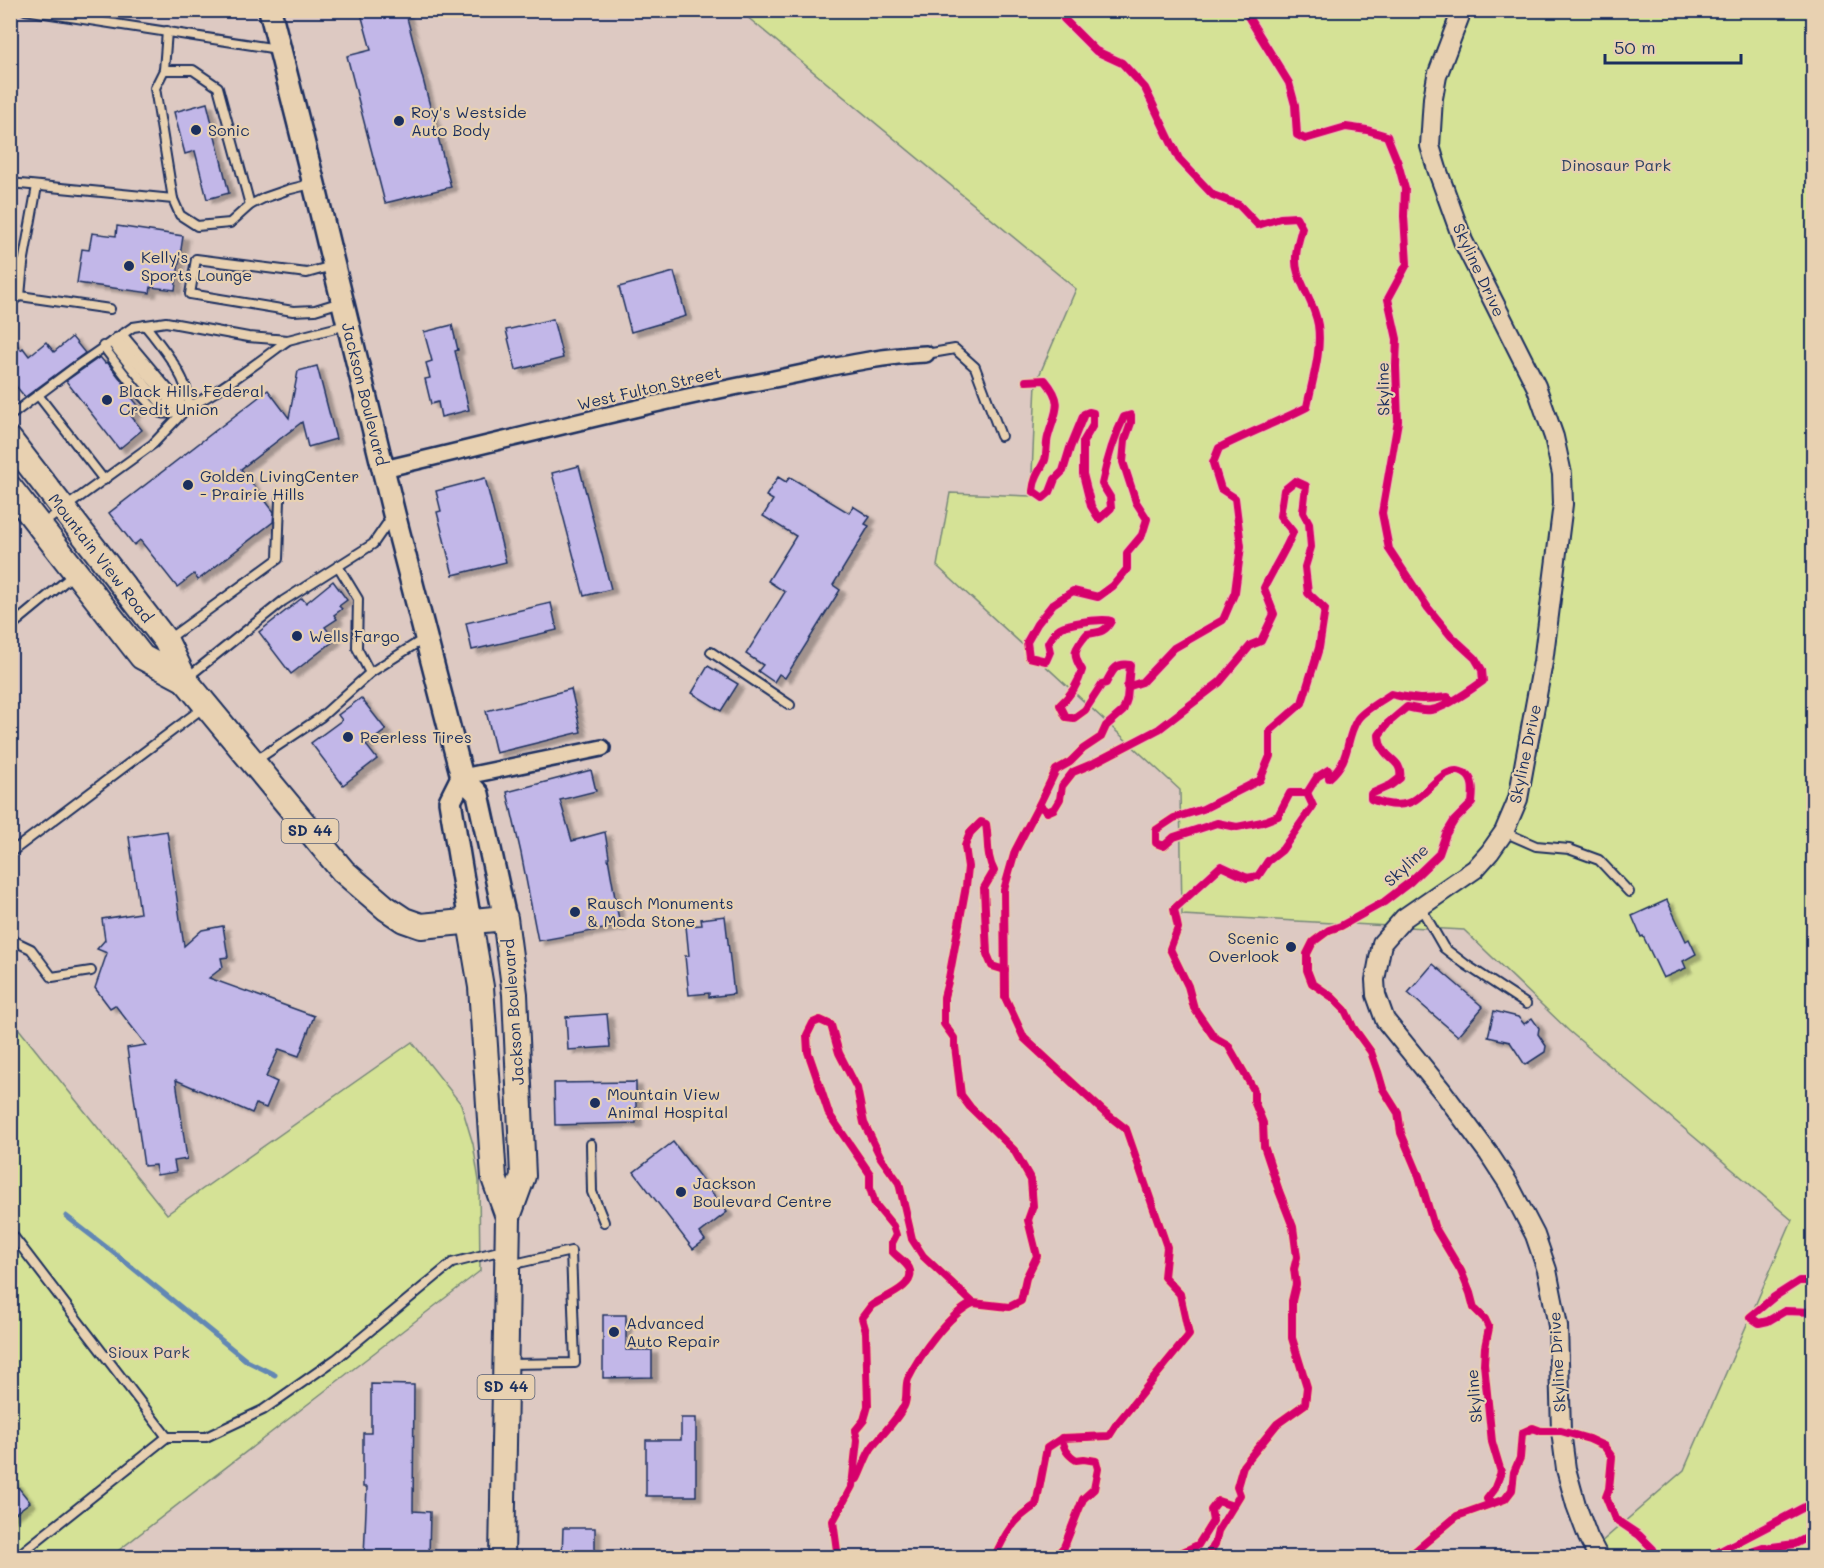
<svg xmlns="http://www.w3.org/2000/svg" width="1824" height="1568" viewBox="0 0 1824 1568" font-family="Mali,sans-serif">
<defs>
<filter id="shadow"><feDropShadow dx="6" dy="4" stdDeviation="1.5" flood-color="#0004"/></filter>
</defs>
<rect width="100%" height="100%" fill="#ddc9c2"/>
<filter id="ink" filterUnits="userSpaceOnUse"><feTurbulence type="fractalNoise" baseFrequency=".0167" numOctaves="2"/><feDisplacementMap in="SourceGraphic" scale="12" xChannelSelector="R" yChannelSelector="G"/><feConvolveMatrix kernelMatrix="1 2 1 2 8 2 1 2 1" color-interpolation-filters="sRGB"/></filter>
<g filter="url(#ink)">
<g fill="#d5e296" stroke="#78887a" stroke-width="1.5">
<polygon points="740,11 1813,11 1813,1557 1584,1557 1684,1470 1792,1220 1569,1031 1464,930 1182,915 1180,790 937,566 950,493 1031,496 1036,383 1076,289"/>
<polygon points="10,1018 167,1214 412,1042 461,1104 473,1144 479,1181 480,1271 110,1557 11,1557"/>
</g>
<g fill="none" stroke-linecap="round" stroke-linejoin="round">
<polyline stroke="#6287b4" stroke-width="5" points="66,1216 128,1264 247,1361 275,1375"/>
</g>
<g fill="#c2b7e8" stroke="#1b2f5e" stroke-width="1.5" filter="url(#shadow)">
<polygon points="360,10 405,10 451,187 385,203 347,56 371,50"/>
<polygon points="207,103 229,193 207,199 195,151 185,154 174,112"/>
<polygon points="117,226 183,236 175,290 151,287 150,293 77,283 82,249 89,250 92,233 116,236"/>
<polygon points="674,272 686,316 631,332 619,287"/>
<polygon points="553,319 563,358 516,370 506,330"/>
<polygon points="452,325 458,350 455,351 469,410 441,417 438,402 431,404 425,379 430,378 426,363 432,361 424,332"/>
<polygon points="10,337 21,350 23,348 29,356 46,342 54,352 72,337 85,353 25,397 10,379"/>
<polygon points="100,357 105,363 107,362 126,386 124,388 141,409 131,416 142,430 119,449 66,381"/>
<polygon points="317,366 336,439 308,447 302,422 241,469 274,512 273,522 198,580 194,574 177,587 140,540 134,545 109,513 268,390 289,418 298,371"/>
<polygon points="579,466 611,589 584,596 552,473"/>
<polygon points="778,477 786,482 790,477 849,513 853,506 870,517 865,524 869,526 833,585 840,590 785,678 779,674 774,682 758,671 763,665 746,654 785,592 768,581 796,536 763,516 773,500 766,496"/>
<polygon points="485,478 506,562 453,575 437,512 441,511 436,491"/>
<polygon points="333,581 347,600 339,606 342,609 334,615 337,619 325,627 335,640 291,674 259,632 302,598 306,603"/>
<polygon points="551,603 557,630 472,650 466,623"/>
<polygon points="708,666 738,684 721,711 692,693"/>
<polygon points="571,689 581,732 496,753 486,711"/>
<polygon points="361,698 386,730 366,745 377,759 343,785 311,743 342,720 338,715"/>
<polygon points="591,770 596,791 560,800 572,841 605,832 609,857 608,858 620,926 538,941 521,853 507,792"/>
<polygon points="167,831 184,946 202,930 223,926 228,957 221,958 223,967 209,978 314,1016 299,1056 279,1049 266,1077 277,1082 266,1108 256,1104 252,1113 176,1080 187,1159 174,1161 176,1172 157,1175 155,1165 144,1166 127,1048 146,1045 115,1005 110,1008 95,988 107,953 97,949 105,940 102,919 140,913 129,837"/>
<polygon points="1667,900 1686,941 1689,939 1696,954 1683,961 1686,968 1663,978 1643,936 1641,937 1632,916"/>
<polygon points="725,916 734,994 709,997 709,993 689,995 685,956 689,956 686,926 702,925 701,919"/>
<polygon points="1433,964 1483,1007 1458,1036 1408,993"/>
<polygon points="1494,1011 1518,1017 1524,1024 1532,1018 1539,1028 1538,1034 1546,1046 1545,1052 1525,1065 1510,1042 1488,1037"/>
<polygon points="607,1014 610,1047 568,1050 566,1017"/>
<polygon points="636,1082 636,1123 555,1125 554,1083"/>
<polygon points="673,1142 727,1212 700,1233 705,1240 693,1249 634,1172"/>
<polygon points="603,1315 626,1315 626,1350 652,1350 652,1377 603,1378"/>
<polygon points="371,1384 414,1385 413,1511 430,1512 429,1557 364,1557 367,1487 363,1487 363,1433 371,1433"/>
<polygon points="681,1418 696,1418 696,1496 646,1496 646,1440 681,1440"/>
<polygon points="10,1477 30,1502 10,1517"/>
<polygon points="563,1528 595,1528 595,1557 562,1557"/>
</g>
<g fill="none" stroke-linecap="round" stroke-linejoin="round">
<g stroke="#1b2f5e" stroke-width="12">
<g id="service">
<polyline points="25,10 278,49"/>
<polyline points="167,31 164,70 193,70 218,87 250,205"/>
<polyline points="164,70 155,88 173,199"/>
<polyline points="10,183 173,199 180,215 197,226 230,223 250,205 264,198 287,190 311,184"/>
<polyline points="10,263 23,264"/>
<polyline points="332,266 307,273 196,259 190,294 293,311 315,310 341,302"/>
<polyline points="20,296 23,264 37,186"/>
<polyline points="10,302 20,296 110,309"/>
<polyline points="122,334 169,390 181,399"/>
<polyline points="116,338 167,398 179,402"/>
<polyline points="111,342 161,404 188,406"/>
<path d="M103 346C113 359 149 409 161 413 185 421 267 355 288 340"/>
<polyline points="926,354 955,349 975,367 1001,436"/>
<polyline points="38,395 104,480"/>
<polyline points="10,416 78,365 133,327 166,322 248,337 288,340 347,325"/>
<path d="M41 525 153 444 189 406C190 379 161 346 145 325"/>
<polyline points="338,566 358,599 357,648 370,673"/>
<polyline points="10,627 73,575"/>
<polyline points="167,640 278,559 280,500"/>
<polyline points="711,652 790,705"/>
<polyline points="188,677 283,601 373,544 391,518"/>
<polyline points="255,761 321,717 370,673 425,638"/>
<polyline points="1504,832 1536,846 1569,849 1599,860 1629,892"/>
<polyline points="10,853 204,707"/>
<polyline points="1421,908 1444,948 1465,964 1526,1004"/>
<polyline points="10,939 31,949 52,977 91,971"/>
<polyline points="591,1144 592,1192 604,1222"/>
<polyline points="10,1232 167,1437 206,1437 263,1410 336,1359 452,1263 503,1250"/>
<polyline points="508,1364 575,1363 571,1251 510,1265"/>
<polyline points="15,1558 167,1437"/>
</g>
</g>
<g stroke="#1b2f5e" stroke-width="20">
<g id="minor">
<path d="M384 469C512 439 640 405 769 380 821 370 873 356 926 354"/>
<polyline points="462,777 602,748"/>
</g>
</g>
<g stroke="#1b2f5e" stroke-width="22">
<polyline id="tertiary" points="1462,10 1437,76 1433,98 1430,146 1437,169 1463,241 1536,386 1554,437 1562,474 1563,504 1543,662 1518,799 1504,832 1490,852 1475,869 1404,918 1382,943 1375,980 1376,995 1385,1020 1443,1092 1489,1154 1508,1183 1535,1235 1547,1270 1558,1326 1561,1431 1566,1469 1576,1505 1588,1537 1599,1558"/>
</g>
<g stroke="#1b2f5e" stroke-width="26">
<g id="secondary">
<polyline points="270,10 314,184 394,514 462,777 478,794 505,918"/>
<polyline points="462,777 450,801 470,922"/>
</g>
</g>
<g stroke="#1b2f5e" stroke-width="28">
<g id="primary">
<polyline points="10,440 166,641 185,680 343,871 386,908 404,920 421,926 505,918 515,994 523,1176 508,1217"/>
<polyline points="10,488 142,657 185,680"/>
<polyline points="470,922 481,987 494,1178 508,1217 502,1558"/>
</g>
</g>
<use href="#service" stroke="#e8d1b1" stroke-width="8"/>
<use href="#minor" stroke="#e8d1b1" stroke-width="15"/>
<use href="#tertiary" stroke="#e8d1b1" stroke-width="18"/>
<use href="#secondary" stroke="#e8d1b1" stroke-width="21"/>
<use href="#primary" stroke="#e8d1b1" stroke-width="24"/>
<g stroke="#e8d1b1" stroke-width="11">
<g id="cycleway">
<path d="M1060 10 1064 19 1096 51 1122 63 1145 88 1179 159 1213 195 1239 205 1258 225 1280 218 1296 217 1302 228C1298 242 1293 259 1298 273 1304 291 1315 306 1318 325 1322 352 1312 381 1307 407 1278 422 1248 433 1219 448L1213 463 1221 489 1235 498 1241 546 1235 592 1223 620 1174 648 1142 682 1127 687"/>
<path d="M1244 10 1289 83 1295 105 1297 135 1305 139 1346 127 1367 130 1387 136 1398 163 1405 189 1404 216 1407 264 1388 299 1397 339 1396 366 1398 421 1382 513 1389 549 1428 608 1451 636 1475 658 1482 670 1483 681C1472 689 1444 709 1431 710 1423 711 1415 709 1407 707L1388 723 1379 735C1379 736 1380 745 1381 745 1386 760 1403 760 1400 778L1391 785 1371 794V799C1383 804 1396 807 1408 803 1425 799 1444 762 1464 773 1475 778 1473 793 1472 803L1454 821 1446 834 1439 854 1410 882 1384 902 1341 926 1329 930 1313 942 1307 954V970L1312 983 1332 997 1345 1010 1353 1027 1371 1052 1378 1072 1383 1089 1398 1113 1401 1133 1419 1176 1434 1226 1461 1271 1470 1293 1474 1308 1485 1319 1489 1328 1485 1347 1484 1364 1492 1442 1501 1472 1494 1490 1487 1499 1491 1504 1505 1499 1512 1490 1514 1472 1520 1458 1522 1433 1533 1428 1541 1431H1561L1589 1439 1604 1446 1612 1457 1609 1489 1606 1497 1615 1519 1639 1535 1653 1549 1656 1558"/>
<path d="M1026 381 1045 380C1065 404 1055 411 1048 437 1046 444 1047 453 1045 460 1039 473 1035 475 1033 491L1043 498 1050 492 1055 479 1063 471 1070 448 1084 414 1089 412 1093 413V425L1083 442V474L1091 506 1099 519 1111 508 1110 497 1102 484C1107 460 1113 439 1124 417L1131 415V423L1125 440 1123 462 1136 502 1147 519 1142 535 1127 553V569L1113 586 1098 597 1073 591 1053 604 1037 624 1027 642 1029 657 1046 661 1050 652 1048 643C1051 638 1055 631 1060 628 1068 623 1103 618 1111 621 1105 633 1098 632 1087 634 1075 648 1071 653 1082 670 1078 685 1071 695 1060 705L1066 717 1074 718 1085 710 1102 684 1106 683C1112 672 1115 662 1130 665L1127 699 1123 711 1106 726 1101 737 1083 749 1070 762 1056 770 1039 805 1047 812 1054 809 1060 799 1062 786 1073 772 1092 764 1159 729 1220 682 1251 645 1261 641 1274 614 1264 588C1273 569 1285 552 1293 532L1280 516 1284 490 1295 481 1306 486 1303 512 1309 523 1311 547 1305 567 1308 593 1325 609 1319 648 1302 703 1270 731V756L1260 780 1203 809 1174 818 1156 830V843L1164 846 1174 837 1217 823 1237 827 1262 822 1278 816 1290 793H1307L1317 777 1328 770 1329 778C1352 758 1344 742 1357 720 1362 711 1383 700 1391 694 1416 700 1423 700 1448 697L1450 702"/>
<path d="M1039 805 1015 851 1004 890 1005 997 1024 1038 1103 1111 1126 1129 1167 1247 1164 1277 1180 1294 1189 1335 1116 1425 1109 1436 1062 1438C1064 1449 1067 1454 1076 1460L1084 1459 1096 1461 1098 1469 1094 1489 1083 1499 1064 1547 1054 1558"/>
<polyline points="1814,1281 1799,1281 1774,1297 1750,1317 1759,1323 1768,1321 1785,1311 1814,1312"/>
<path d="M857 1479C862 1469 867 1453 873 1446 883 1433 896 1421 904 1406 908 1398 905 1387 908 1379 920 1354 948 1315 973 1303"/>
<path d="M838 1558 833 1521 852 1486 857 1440 855 1431 864 1420 868 1406 866 1332 862 1318C865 1314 868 1310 871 1306 881 1298 918 1287 909 1268 905 1261 897 1257 892 1251V1243L896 1235 893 1226 875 1204 870 1188V1174L829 1114 818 1081 808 1052 807 1035 813 1023 820 1020 831 1025 839 1053 857 1088 864 1123 881 1158 899 1183 912 1239 923 1256 973 1303 1009 1307 1021 1301 1026 1278 1037 1256 1028 1220 1033 1206 1031 1180 1014 1150 970 1107 961 1095 954 1038 944 1024V997L949 978 966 886 968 867 965 846 970 833 981 822 986 824C989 842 986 856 994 871L984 888 987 954 992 966 1005 970"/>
<path d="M994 1558C1005 1534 1013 1519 1036 1505L1047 1448 1062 1438"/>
<polyline points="1170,1558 1198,1545 1213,1521 1211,1510 1218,1501 1233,1506"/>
<polyline points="1206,1558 1215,1544 1218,1531 1240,1495 1237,1487 1243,1466 1277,1424 1305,1404 1307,1387 1292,1338 1292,1301 1296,1284 1294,1269 1297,1257 1293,1227 1279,1191 1264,1146 1263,1123 1254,1101 1254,1090 1228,1045 1214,1037 1194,1008 1188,986 1170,949 1178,928 1174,909 1221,866 1247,878 1258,876 1268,861 1282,850 1313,806 1307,793"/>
<polyline points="1407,1558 1457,1516 1491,1504"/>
<polyline points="1707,1558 1814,1502"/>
<polyline points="1734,1558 1764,1548 1795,1544 1814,1534"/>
</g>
</g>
<use href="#cycleway" stroke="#d6006c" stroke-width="8"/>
</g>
</g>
<g fill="#1b2f5e" stroke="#e8d1b1" stroke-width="2">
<circle cx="399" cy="121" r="6"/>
<circle cx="196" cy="130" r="6"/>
<circle cx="129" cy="266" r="6"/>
<circle cx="107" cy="400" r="6"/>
<circle cx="188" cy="485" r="6"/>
<circle cx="297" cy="636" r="6"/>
<circle cx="348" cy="737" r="6"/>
<circle cx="575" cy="912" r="6"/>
<circle cx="1291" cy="947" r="6"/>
<circle cx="595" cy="1103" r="6"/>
<circle cx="681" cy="1192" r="6"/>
<circle cx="614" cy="1332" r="6"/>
</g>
<g text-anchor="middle" stroke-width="4.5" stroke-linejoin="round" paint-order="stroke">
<g fill="#e8d1b1" stroke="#586077" stroke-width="1.5">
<rect x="281.5" y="819" width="57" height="24" rx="4.5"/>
<rect x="477.5" y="1375" width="57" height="24" rx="4.5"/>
</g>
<g font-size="15" font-weight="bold" fill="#1b2f5e">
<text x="310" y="836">SD 44</text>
<text x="506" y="1392">SD 44</text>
</g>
<g font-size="16" fill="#1b2f5e" stroke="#e8d1b1" text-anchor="start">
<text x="411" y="118">Roy's Westside<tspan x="411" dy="18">Auto Body</tspan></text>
<text x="208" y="136">Sonic</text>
<text x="141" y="263">Kelly's<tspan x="141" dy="18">Sports Lounge</tspan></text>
<text x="119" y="397">Black Hills Federal<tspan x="119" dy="18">Credit Union</tspan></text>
<text x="200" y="482">Golden LivingCenter<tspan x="200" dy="18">- Prairie Hills</tspan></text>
<text x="309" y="642">Wells Fargo</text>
<text x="360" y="743">Peerless Tires</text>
<text x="587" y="909">Rausch Monuments<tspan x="587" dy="18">&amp; Moda Stone</tspan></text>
<text x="1279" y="944" text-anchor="end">Scenic<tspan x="1279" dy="18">Overlook</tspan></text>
<text x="607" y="1100">Mountain View<tspan x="607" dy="18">Animal Hospital</tspan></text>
<text x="693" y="1189">Jackson<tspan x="693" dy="18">Boulevard Centre</tspan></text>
<text x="626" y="1329">Advanced<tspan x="626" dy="18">Auto Repair</tspan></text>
</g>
<g font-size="16" fill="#2e4164" stroke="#e8d1b1">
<text x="1616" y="171">Dinosaur Park</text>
<text x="149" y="1358">Sioux Park</text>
</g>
<g font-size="16" fill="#1b2f5e" stroke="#e8d1b1">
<text transform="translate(1479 270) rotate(65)" y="6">Skyline Drive</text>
<text transform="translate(649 388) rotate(-13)" y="6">West Fulton Street</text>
<text transform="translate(1383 389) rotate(-91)" y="6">Skyline</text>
<text transform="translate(365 394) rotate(76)" y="6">Jackson Boulevard</text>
<text transform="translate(101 558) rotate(52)" y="6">Mountain View Road</text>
<text transform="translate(1525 754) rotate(-78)" y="6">Skyline Drive</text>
<text transform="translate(1406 865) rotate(-43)" y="6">Skyline</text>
<text transform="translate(513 1012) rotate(-94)" y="6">Jackson Boulevard</text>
<text transform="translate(1557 1362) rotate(-93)" y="6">Skyline Drive</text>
<text transform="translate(1474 1396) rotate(-95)" y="6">Skyline</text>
</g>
</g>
<rect width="1824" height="1568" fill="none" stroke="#e8d1b1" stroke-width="36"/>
<rect x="18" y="18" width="1788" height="1532" fill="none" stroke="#1b2f5e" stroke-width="2" filter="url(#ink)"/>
<path d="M1605 54v9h136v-9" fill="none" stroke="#1b2f5e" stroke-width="3"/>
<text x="1614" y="54" font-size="18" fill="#1b2f5e" stroke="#e8d1b1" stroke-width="4.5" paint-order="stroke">50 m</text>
</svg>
